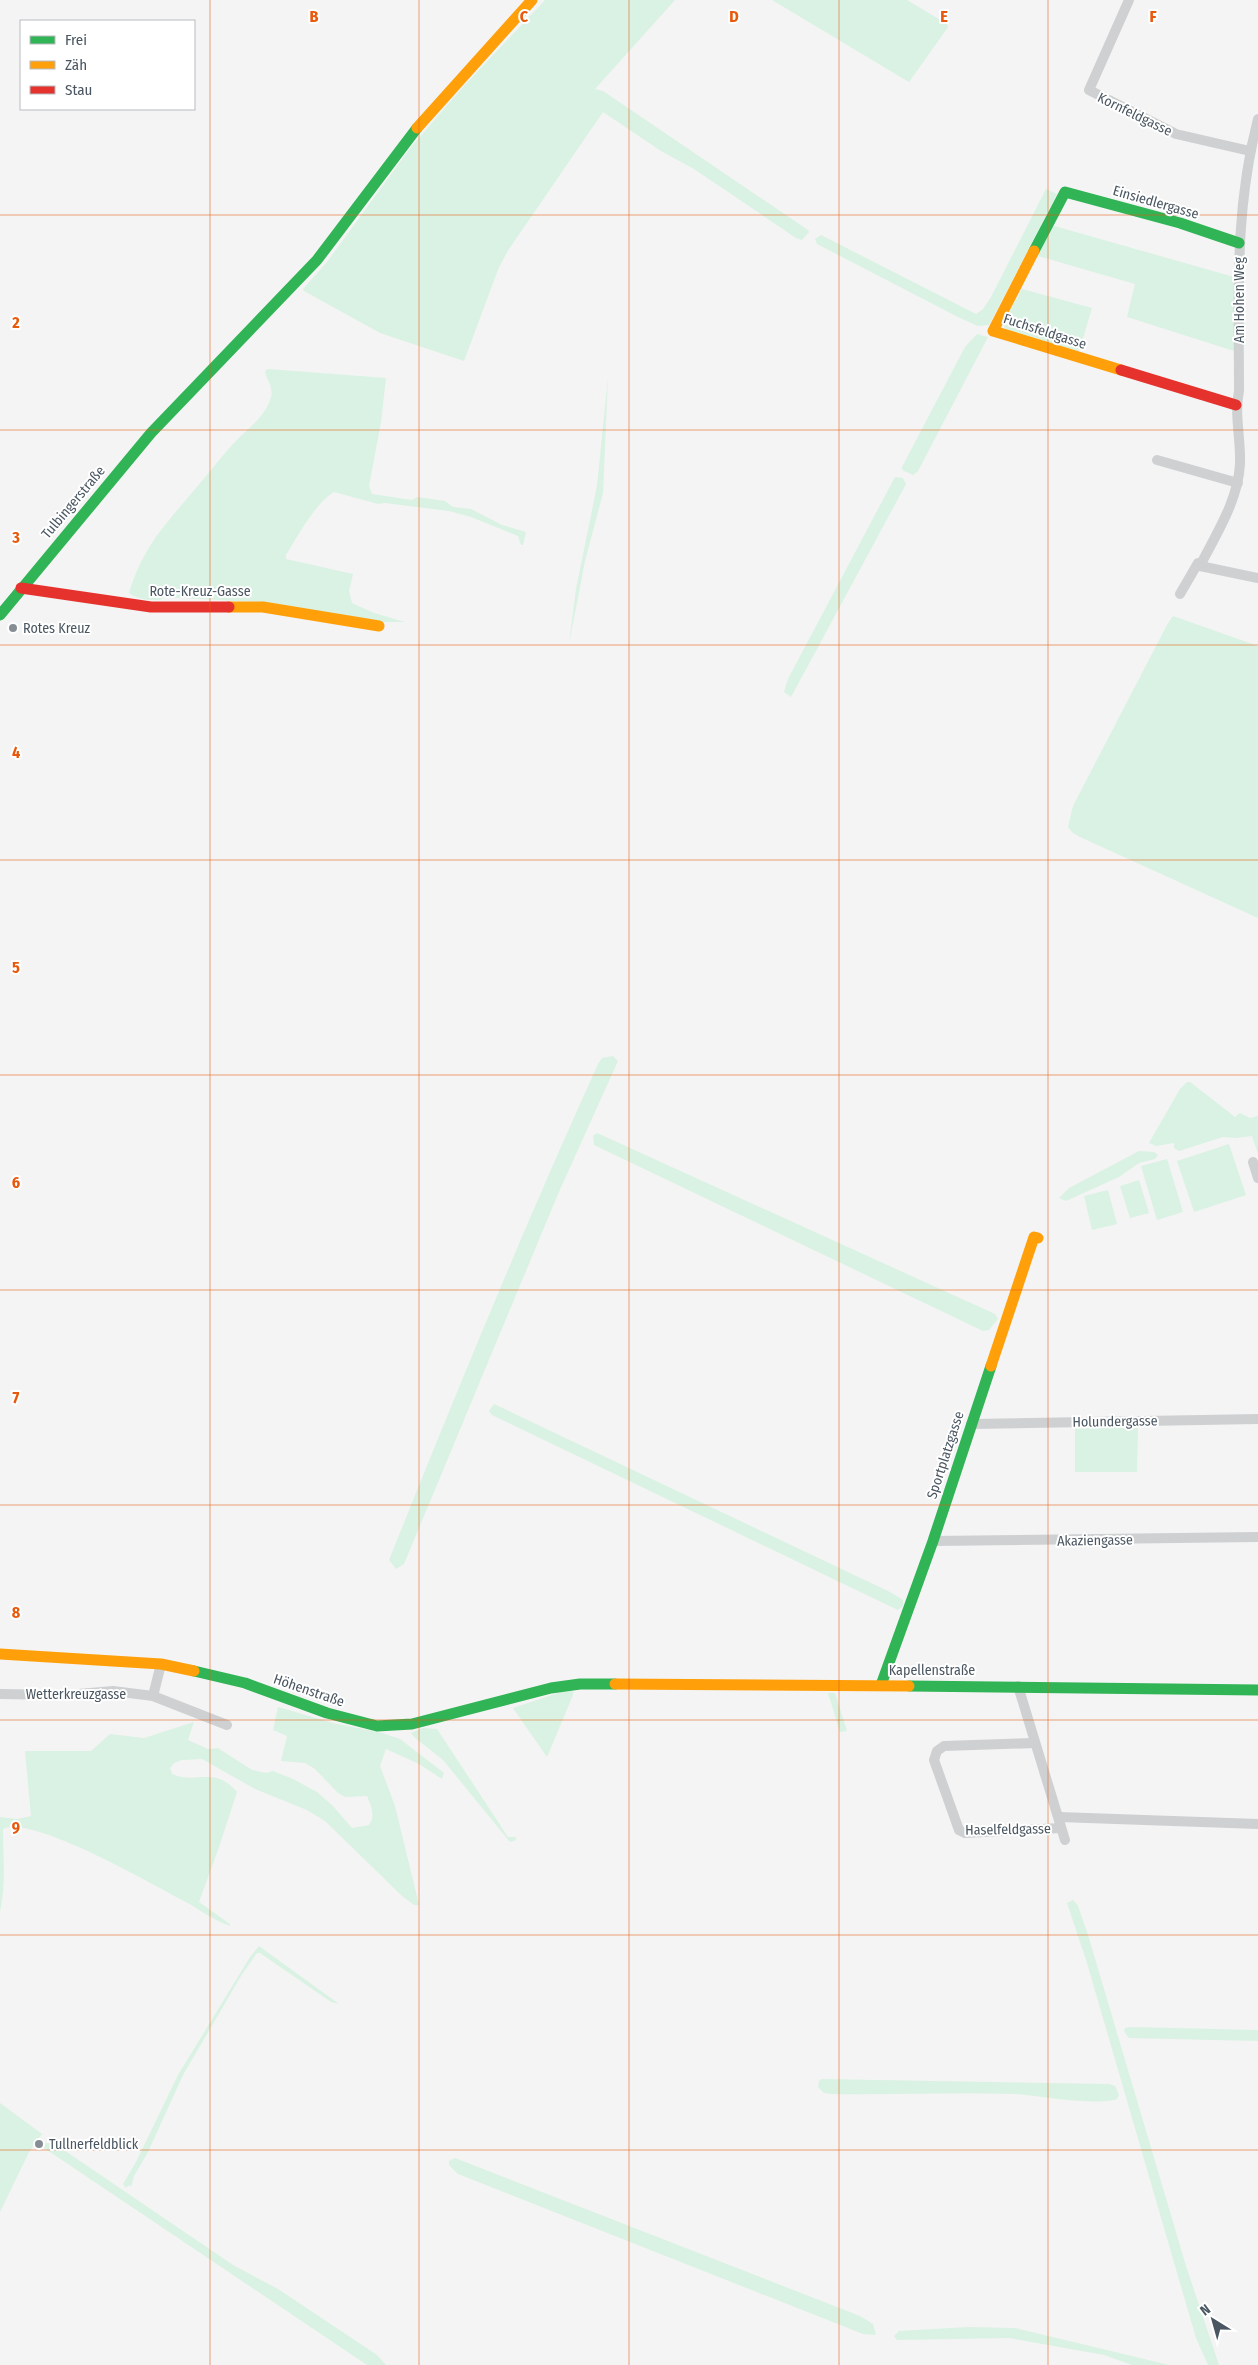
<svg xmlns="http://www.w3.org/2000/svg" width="1258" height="2365" viewBox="0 0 1258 2365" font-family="'Fira Sans Condensed',sans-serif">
<rect width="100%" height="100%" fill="#f4f4f4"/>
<g fill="#d9f2e3">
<polygon points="545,0 675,0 595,89 603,91 808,230 809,232 802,240 796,238 694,169 661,151 603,112 509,249 499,267 464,361 380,333 304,291 303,289 327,262 411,147 462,88"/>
<polygon points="772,0 907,0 947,24 948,27 909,82"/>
<polygon points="1046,189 1057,194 989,325 978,326 958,317 817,244 815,239 821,235 976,314 983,309 991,297"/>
<polygon points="1051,225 1234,277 1234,351 1127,317 1135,284 1038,256"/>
<polygon points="1022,289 1092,308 1079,352 1005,329 1003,323"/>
<polygon points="977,334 988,337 918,471 913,475 902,470 902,467 965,347"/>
<path d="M268 369 386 378 381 422 369 486 372 494 412 500 417 497 445 501 453 507 471 509 502 525 526 532 523 545H521L518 536 471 517 449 511 385 503 378 504 334 492C315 503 298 536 286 555V559L353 574 349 591 352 603 374 613 405 622H383L258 602 164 597 160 600C148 600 139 600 129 593 144 545 165 525 196 488 209 473 220 458 233 444 245 431 265 417 270 400 275 388 267 382 265 371Z"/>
<polygon points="608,377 603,493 585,561 569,644 576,589 597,486"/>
<polygon points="895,477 903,478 906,484 791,697 784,692 788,679"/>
<polygon points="1173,616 1258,646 1258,918 1080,837 1073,833 1068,827 1073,806 1167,625"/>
<path d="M613 1056 618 1061 558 1194 404 1564 396 1569 389 1560C456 1393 524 1227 598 1064L602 1058Z"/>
<polygon points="1187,1082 1190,1082 1235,1117 1240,1113 1250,1118 1258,1116 1258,1154 1252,1136 1236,1138 1223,1137 1179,1151 1174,1148 1174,1143 1156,1146 1149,1143 1180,1089"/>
<polygon points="597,1133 995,1314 998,1319 989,1330 983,1331 594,1145 593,1136"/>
<polygon points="1229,1144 1246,1195 1194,1212 1177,1161"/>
<polygon points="1139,1151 1154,1152 1158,1155 1155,1159 1139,1163 1119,1177 1066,1201 1059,1198 1069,1188"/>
<polygon points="1167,1159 1183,1212 1157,1220 1141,1166"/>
<polygon points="1139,1180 1149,1213 1130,1218 1120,1186"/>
<polygon points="1108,1190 1117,1224 1092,1230 1084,1196"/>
<polygon points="494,1404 892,1593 903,1600 903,1606 898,1610 492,1415 489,1411"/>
<polygon points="1075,1427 1138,1427 1137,1472 1075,1472"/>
<polygon points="573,1691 573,1695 547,1757 513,1708 561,1692"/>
<polygon points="828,1693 835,1693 847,1731 840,1732"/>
<path d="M278 1707 333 1723 382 1733 400 1739 444 1773 442 1779 419 1764 386 1749 380 1766 395 1806 419 1905H414L402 1896 325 1821 307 1810 255 1789 202 1759 182 1760 174 1763 170 1768 172 1774C197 1785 214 1765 237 1792L219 1847 199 1902 230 1924V1926C215 1921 200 1910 186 1902 155 1886 32 1814 3 1829 3 1857 6 1884 0 1912V1817L17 1819 31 1816 25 1751H91L110 1734 144 1738 194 1722 188 1740 208 1749 218 1748 252 1770 266 1773 273 1771 293 1779 317 1792 333 1806 352 1828 369 1825C376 1816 371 1806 367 1796L345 1797 338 1793 315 1769 305 1763 281 1761 287 1736 273 1730Z"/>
<polygon points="423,1728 437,1729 508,1837 516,1837 516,1840 510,1842 443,1760 414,1737 411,1733"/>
<polygon points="1073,1900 1078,1906 1088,1935 1186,2266 1219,2365 1208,2365 1196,2338 1087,1963 1067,1903"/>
<polygon points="259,1946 339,2004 331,2002 260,1953 257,1953 241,1976 183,2075 148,2152 134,2176 131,2187 129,2185 126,2188 123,2184 136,2162 178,2075 250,1957"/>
<polygon points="1130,2027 1258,2030 1258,2041 1129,2038 1124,2031 1125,2028"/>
<path d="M822 2079 1109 2084 1115 2086 1119 2095 1117 2099C1094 2106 1041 2096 1015 2094 954 2092 892 2095 831 2094L824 2093 818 2087 819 2081Z"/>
<polygon points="0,2103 42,2134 29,2152 0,2212"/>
<polygon points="45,2143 55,2144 233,2265 278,2289 377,2355 386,2365 367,2365 44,2148"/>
<polygon points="455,2158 860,2316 873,2324 876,2335 863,2334 458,2174 449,2165 449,2161"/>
<polygon points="968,2327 1015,2328 1169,2365 1132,2365 1104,2355 1009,2338 897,2340 894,2336 899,2331"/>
</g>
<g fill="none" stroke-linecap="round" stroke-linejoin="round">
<g stroke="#ced0d2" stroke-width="10">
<polyline points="1129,0 1089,90 1176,134 1250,151"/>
<polyline points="1157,460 1238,483"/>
<polyline points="1200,566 1258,578"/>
<path d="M1180 594 1198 563 1200 566C1216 534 1238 501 1240 464 1241 439 1234 415 1239 391 1239 297 1234 211 1258 119"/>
<polyline points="1253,1162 1258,1178"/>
<polyline points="971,1424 1258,1419"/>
<polyline points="933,1541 1258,1537"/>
<polyline points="1018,1686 1065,1840"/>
<polyline points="0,1694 67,1695 113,1691 153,1696 227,1725"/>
<polyline points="153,1696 161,1664"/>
<polyline points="1035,1743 944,1746 937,1751 934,1760 959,1830 965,1833 1061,1828"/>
<polyline points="1059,1817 1258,1824"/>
</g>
<g stroke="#30b455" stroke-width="11">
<polyline points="1034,251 1065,192 1180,223 1239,243"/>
<polyline points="0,615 151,433 317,260 417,128"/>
<polyline points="194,1671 245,1683 327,1713 377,1726 412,1724 551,1688 580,1684 615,1684"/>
<polyline points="881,1685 933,1541 991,1366"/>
<polyline points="909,1686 1258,1690"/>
</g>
<g stroke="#ff9f0a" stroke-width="11">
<polyline points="417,128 532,0"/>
<polyline points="1034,251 993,331 1121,370"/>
<polyline points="229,607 263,607 379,626"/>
<polyline points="991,1366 1034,1237 1038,1238"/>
<polyline points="0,1654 161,1664 194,1671"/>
<polyline points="615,1684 909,1686"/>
</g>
<g stroke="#e5322d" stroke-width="11">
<polyline points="1121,370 1236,405"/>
<polyline points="21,588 151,607 229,607"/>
</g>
</g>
<path fill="none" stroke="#e8590c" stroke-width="1" stroke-opacity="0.55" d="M210 0V2365M419 0V2365M629 0V2365M839 0V2365M1048 0V2365M0 215H1258M0 430H1258M0 645H1258M0 860H1258M0 1075H1258M0 1290H1258M0 1505H1258M0 1720H1258M0 1935H1258M0 2150H1258"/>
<g fill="#868d94" stroke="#fff" stroke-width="2">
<circle cx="13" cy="628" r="5"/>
<circle cx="39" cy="2144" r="5"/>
</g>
<g text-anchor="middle" stroke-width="4" stroke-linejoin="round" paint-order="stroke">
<g font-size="14" fill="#4a5661" stroke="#fff">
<text transform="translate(1135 114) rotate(26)" y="5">Kornfeldgasse</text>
<text transform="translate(1156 202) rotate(16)" y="5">Einsiedlergasse</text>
<text transform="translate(1239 300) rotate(-90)" y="5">Am Hohen Weg</text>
<text transform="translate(1045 331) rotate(18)" y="5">Fuchsfeldgasse</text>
<text transform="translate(73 502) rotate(-50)" y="5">Tulbingerstraße</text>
<text x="200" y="596">Rote-Kreuz-Gasse</text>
<text transform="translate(1115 1421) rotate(-1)" y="5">Holundergasse</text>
<text transform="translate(945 1455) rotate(-72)" y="5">Sportplatzgasse</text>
<text transform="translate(1095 1540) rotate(-1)" y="5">Akaziengasse</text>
<text x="932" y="1675">Kapellenstraße</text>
<text transform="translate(309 1690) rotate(19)" y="5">Höhenstraße</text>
<text x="76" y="1699">Wetterkreuzgasse</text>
<text transform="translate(1008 1829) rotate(-1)" y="5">Haselfeldgasse</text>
</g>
<g font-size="14" fill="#4a5661" stroke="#fff" text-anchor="start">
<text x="23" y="633">Rotes Kreuz</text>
<text x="49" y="2149">Tullnerfeldblick</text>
</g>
</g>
<g font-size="16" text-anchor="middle" font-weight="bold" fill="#e8590c" stroke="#fff" stroke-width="4" stroke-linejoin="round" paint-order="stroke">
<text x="314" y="22">B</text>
<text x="524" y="22">C</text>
<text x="734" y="22">D</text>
<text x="944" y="22">E</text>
<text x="1153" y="22">F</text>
<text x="16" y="328">2</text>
<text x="16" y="543">3</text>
<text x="16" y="758">4</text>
<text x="16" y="973">5</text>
<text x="16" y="1188">6</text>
<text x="16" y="1403">7</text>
<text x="16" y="1618">8</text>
<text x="16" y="1833">9</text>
</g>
<rect x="20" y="20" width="175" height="90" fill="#ffffff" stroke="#b7bbc0"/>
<rect x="30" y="36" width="25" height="8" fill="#30b455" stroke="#b7bbc0"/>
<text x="65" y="45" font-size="15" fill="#4a5661">Frei</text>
<rect x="30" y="61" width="25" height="8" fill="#ff9f0a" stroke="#b7bbc0"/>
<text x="65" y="70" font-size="15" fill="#4a5661">Zäh</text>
<rect x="30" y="86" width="25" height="8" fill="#e5322d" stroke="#b7bbc0"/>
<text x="65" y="95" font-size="15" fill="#4a5661">Stau</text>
<g transform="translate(1213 2320) rotate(323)" stroke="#ffffff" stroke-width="4" paint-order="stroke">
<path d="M0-4L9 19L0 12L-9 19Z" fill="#4a5661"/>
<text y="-8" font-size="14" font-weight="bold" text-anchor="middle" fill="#4a5661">N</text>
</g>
</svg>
